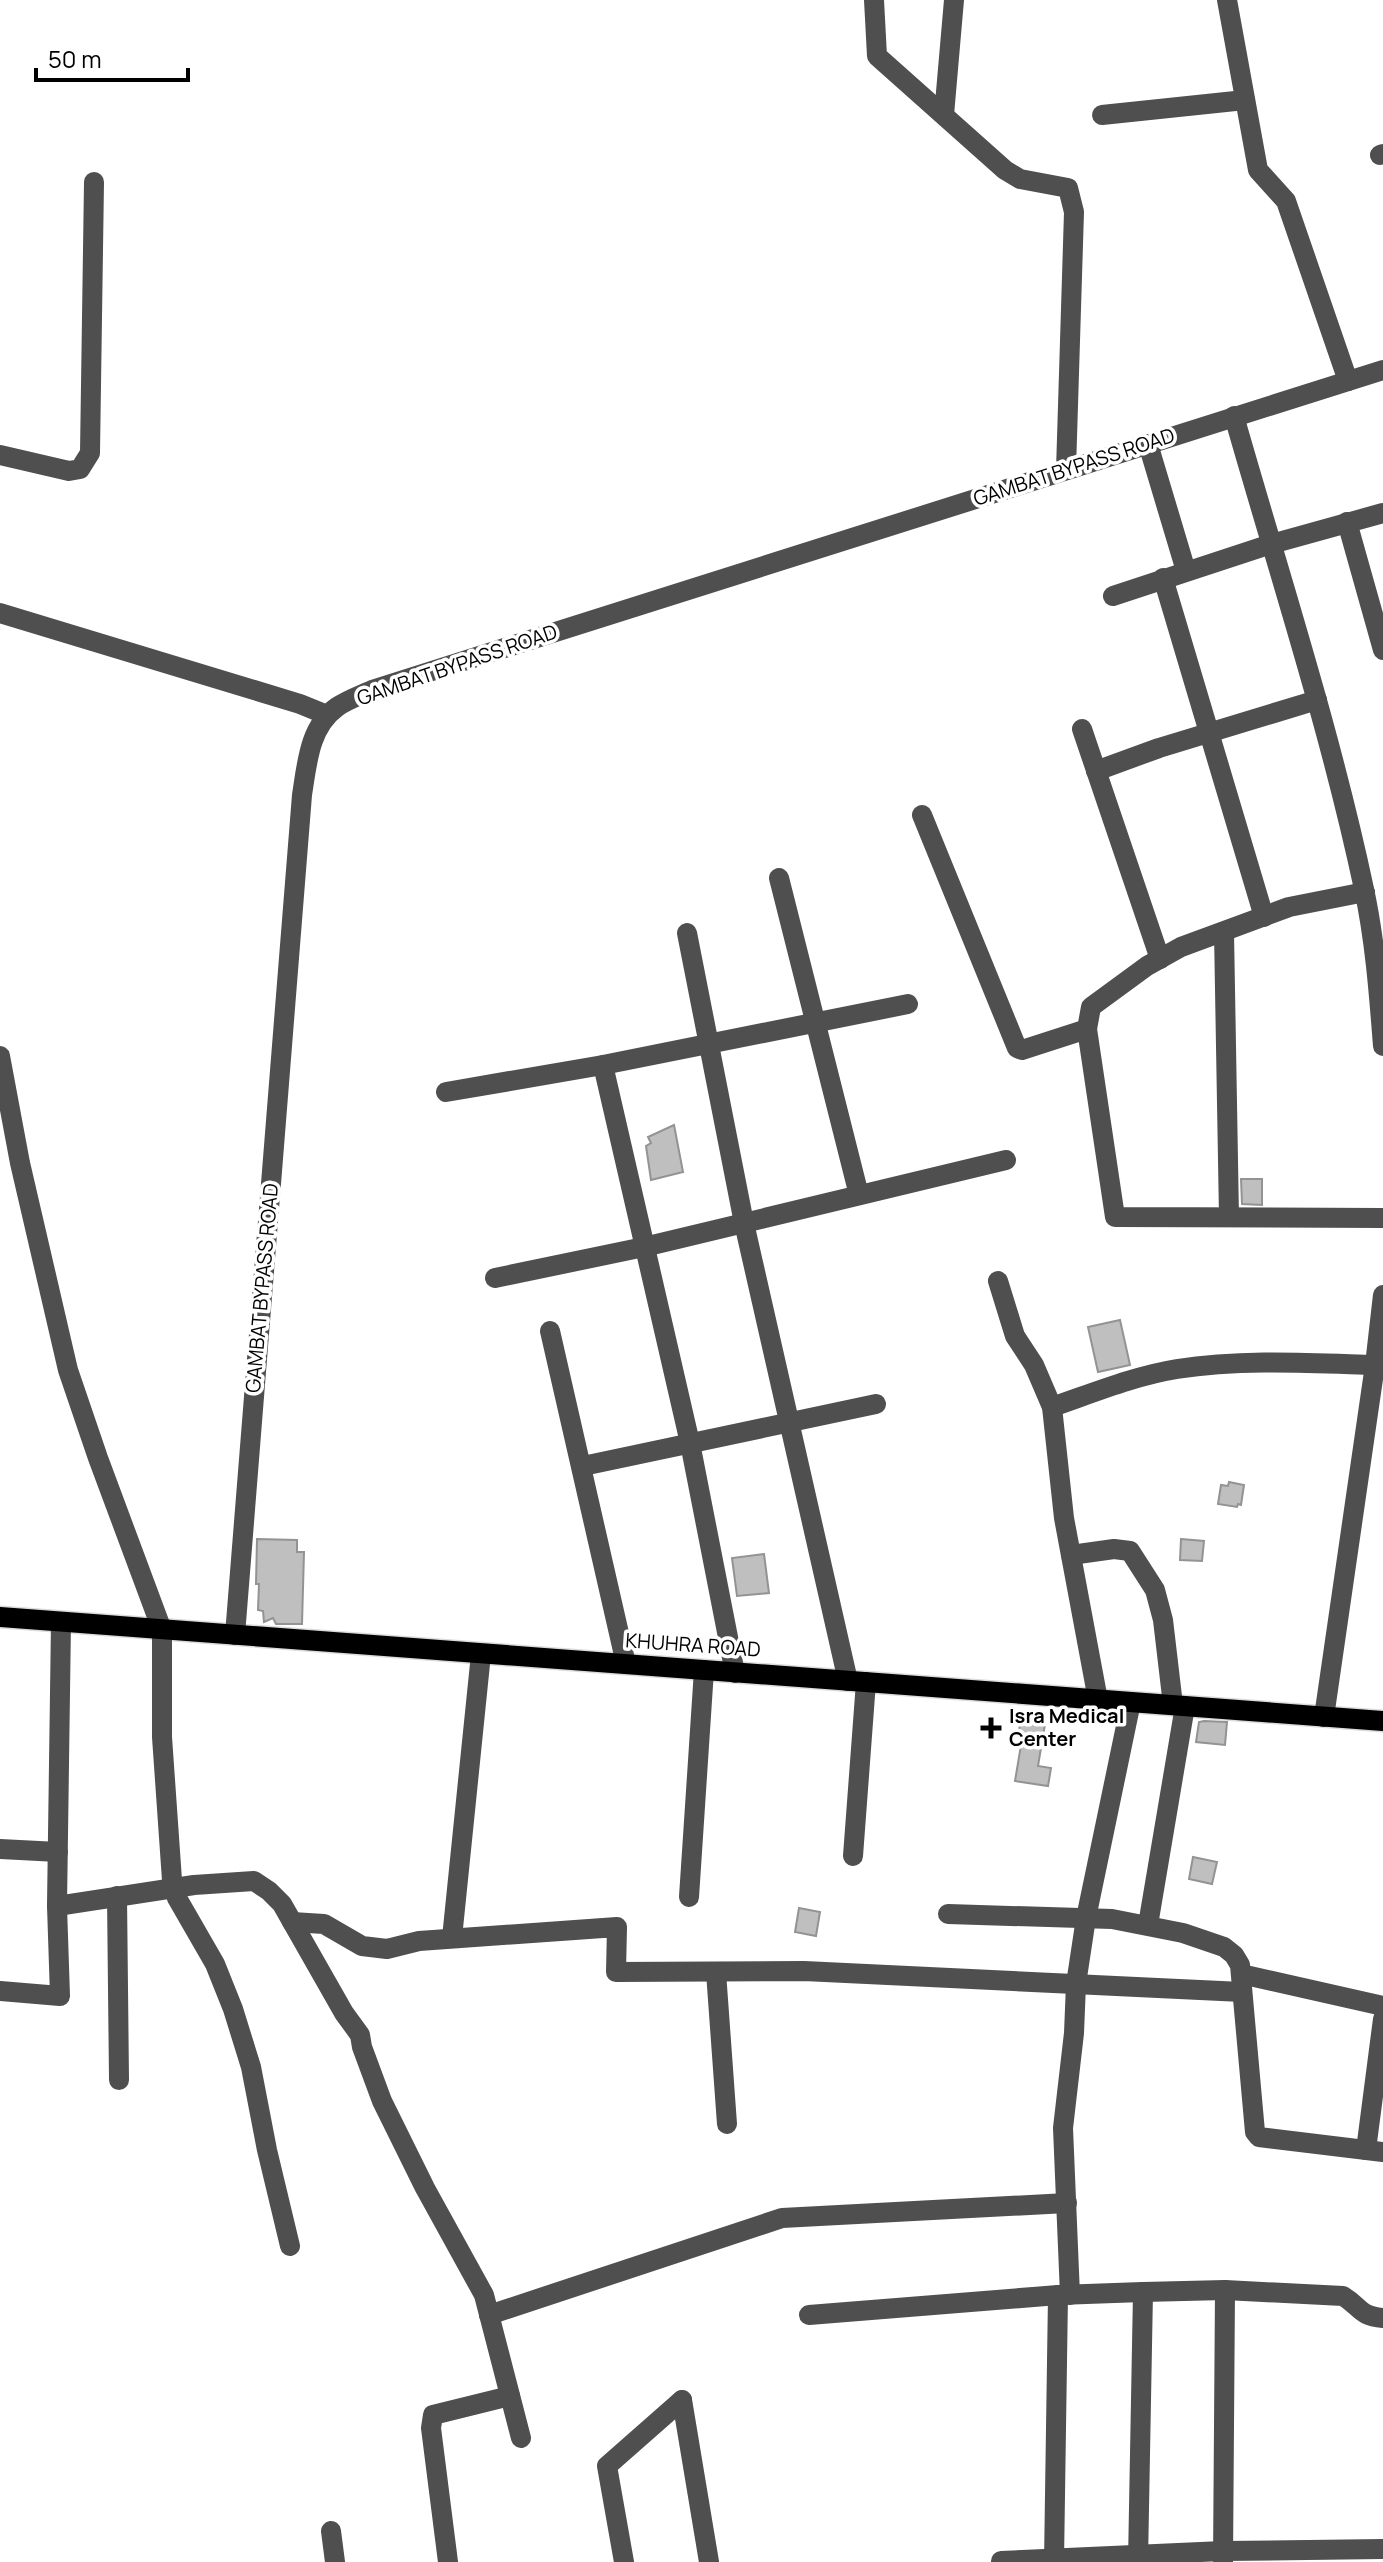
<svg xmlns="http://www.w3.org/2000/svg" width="1383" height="2562" viewBox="0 0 1383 2562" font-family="Manrope,sans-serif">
<rect width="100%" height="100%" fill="#fff"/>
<g fill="#bfbfbf" stroke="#939393" stroke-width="2">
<polygon points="674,1125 683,1172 651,1180 646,1146 651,1143 648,1137"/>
<polygon points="1241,1179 1262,1179 1262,1205 1242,1204"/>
<polygon points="1120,1320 1130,1365 1098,1372 1088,1327"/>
<polygon points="1229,1482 1244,1485 1241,1505 1238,1504 1237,1507 1218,1504 1221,1485 1228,1486"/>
<polygon points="257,1539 297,1540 297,1552 304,1552 302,1624 276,1624 273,1618 264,1622 263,1611 258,1610 259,1584 256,1584"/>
<polygon points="1181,1539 1204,1541 1202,1561 1180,1560"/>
<polygon points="764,1554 769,1593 737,1596 732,1558"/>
<polygon points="1022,1714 1046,1718 1038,1766 1051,1768 1048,1786 1015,1781 1023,1733 1019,1730"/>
<polygon points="1204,1721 1227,1722 1225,1745 1196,1742 1199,1722"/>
<polygon points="1193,1857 1217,1862 1212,1884 1189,1879"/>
<polygon points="799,1908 820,1912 816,1936 795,1932"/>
</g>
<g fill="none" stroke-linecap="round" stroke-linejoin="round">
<g stroke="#dbdbdb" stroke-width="23">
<polyline id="major" points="0,1617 1383,1721"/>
</g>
<g stroke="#4f4f4f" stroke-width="20">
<polyline points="874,0 877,56 1005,170 1020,179 1068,188 1074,212 1066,470"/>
<polyline points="1227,0 1258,170 1286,201 1348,381"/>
<polyline points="944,115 954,0"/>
<polyline points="1102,115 1245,100"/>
<polyline points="1380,155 1383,154"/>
<path d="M1234 416C1279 574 1330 729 1364 889 1375 940 1379 994 1383 1046"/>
<polyline points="1148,444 1186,571"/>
<polyline points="0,455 69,471 80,469 90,453 94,182"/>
<polyline points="1347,522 1383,650"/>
<polyline points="1163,578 1264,917"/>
<polyline points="1113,596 1271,544 1383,513"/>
<polyline points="0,613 300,704 327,715"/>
<polyline points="1082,729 1160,959"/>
<polyline points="1096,771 1159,748 1317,700"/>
<polyline points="922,815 1017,1048 1022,1050 1087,1029 1091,1007 1147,966 1181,947 1289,907 1365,892"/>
<polyline points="779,878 859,1195"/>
<polyline points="1224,932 1229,1217"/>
<polyline points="687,933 744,1223 848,1681"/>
<polyline points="1087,1029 1115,1217 1383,1218"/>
<polyline points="0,1056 20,1163 68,1370 98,1458 162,1630 162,1737 172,1880 177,1898 215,1964 233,2009 251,2067 267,2150 290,2246"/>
<polyline points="603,1065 690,1443 735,1673"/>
<polyline points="446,1092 603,1065 908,1004"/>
<polyline points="495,1278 644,1247 1006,1160"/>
<polyline points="998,1281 1015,1336 1034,1365 1052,1407 1064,1518 1098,1700"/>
<polyline points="550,1331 626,1664"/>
<path d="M1052 1407C1093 1393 1134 1376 1177 1369 1243 1359 1309 1363 1375 1365"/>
<polyline points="583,1466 876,1404"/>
<polyline points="1071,1555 1114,1549 1130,1551 1155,1590 1163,1620 1173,1705"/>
<path d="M235 1635 302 795C307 764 309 727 337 707 347 700 361 695 372 690L1383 370"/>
<polyline points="1324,1717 1375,1365 1383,1295"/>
<polyline points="0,1849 58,1852"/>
<polyline points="853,1856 866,1682"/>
<polyline points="117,1896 119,2080"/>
<polyline points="689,1897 704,1670"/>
<polyline points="57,1906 194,1885 254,1881 269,1891 282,1904 344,2013 360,2035 362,2047 382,2101 425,2188 484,2295 521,2438"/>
<polyline points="948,1914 1112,1919 1183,1933 1224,1947 1234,1955 1240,1965 1255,2132 1259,2137 1383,2152"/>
<polyline points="292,1922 324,1924 362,1946 387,1949 419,1941 617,1927 616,1972 804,1971 1242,1992"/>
<polyline points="1148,1925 1185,1706"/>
<polyline points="452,1938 481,1654"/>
<polyline points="716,1972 727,2124"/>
<polyline points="1241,1974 1383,2006"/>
<polyline points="0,1991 60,1996 57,1906 61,1622"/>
<polyline points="1366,2150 1383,2019"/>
<polyline points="1070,2295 1063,2128 1074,2033 1076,1984 1086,1918 1131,1702"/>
<polyline points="489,2315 782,2218 1067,2203"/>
<path d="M809 2315 1058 2295 1143 2292 1225 2290 1343 2296C1361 2307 1359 2316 1383 2318"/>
<polyline points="682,2400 709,2562"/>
<polyline points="331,2531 335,2562"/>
<polyline points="1001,2561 1223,2551 1383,2549"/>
<polyline points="448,2562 431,2428 433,2415 510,2396"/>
<polyline points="624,2562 607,2466 682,2400"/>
<polyline points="1054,2562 1058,2295"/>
<polyline points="1138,2562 1143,2292"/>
<polyline points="1223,2562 1225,2290"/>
</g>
<use href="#major" stroke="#000" stroke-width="20"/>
</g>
<path fill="#000" stroke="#fff" stroke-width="3" d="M987 1716h8v8h8v8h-8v8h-8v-8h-8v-8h8z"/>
<g text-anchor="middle" stroke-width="7" stroke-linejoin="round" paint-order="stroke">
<g font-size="20" fill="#000" stroke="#fff">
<text transform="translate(1074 467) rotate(-18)" y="7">GAMBAT BYPASS ROAD</text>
<text transform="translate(457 665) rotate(-19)" y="7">GAMBAT BYPASS ROAD</text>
<text transform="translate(262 1288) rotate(-85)" y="7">GAMBAT BYPASS ROAD</text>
<text transform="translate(693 1645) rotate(4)" y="7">KHUHRA ROAD</text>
</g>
<g font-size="20" font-weight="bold" fill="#000" stroke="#fff" text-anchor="start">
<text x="1009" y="1723">Isra Medical<tspan x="1009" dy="23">Center</tspan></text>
</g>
</g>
<path d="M36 68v12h152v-12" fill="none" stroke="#000000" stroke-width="4"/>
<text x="48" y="68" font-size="24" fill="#000000" stroke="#ffffff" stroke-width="6" paint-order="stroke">50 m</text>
</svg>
